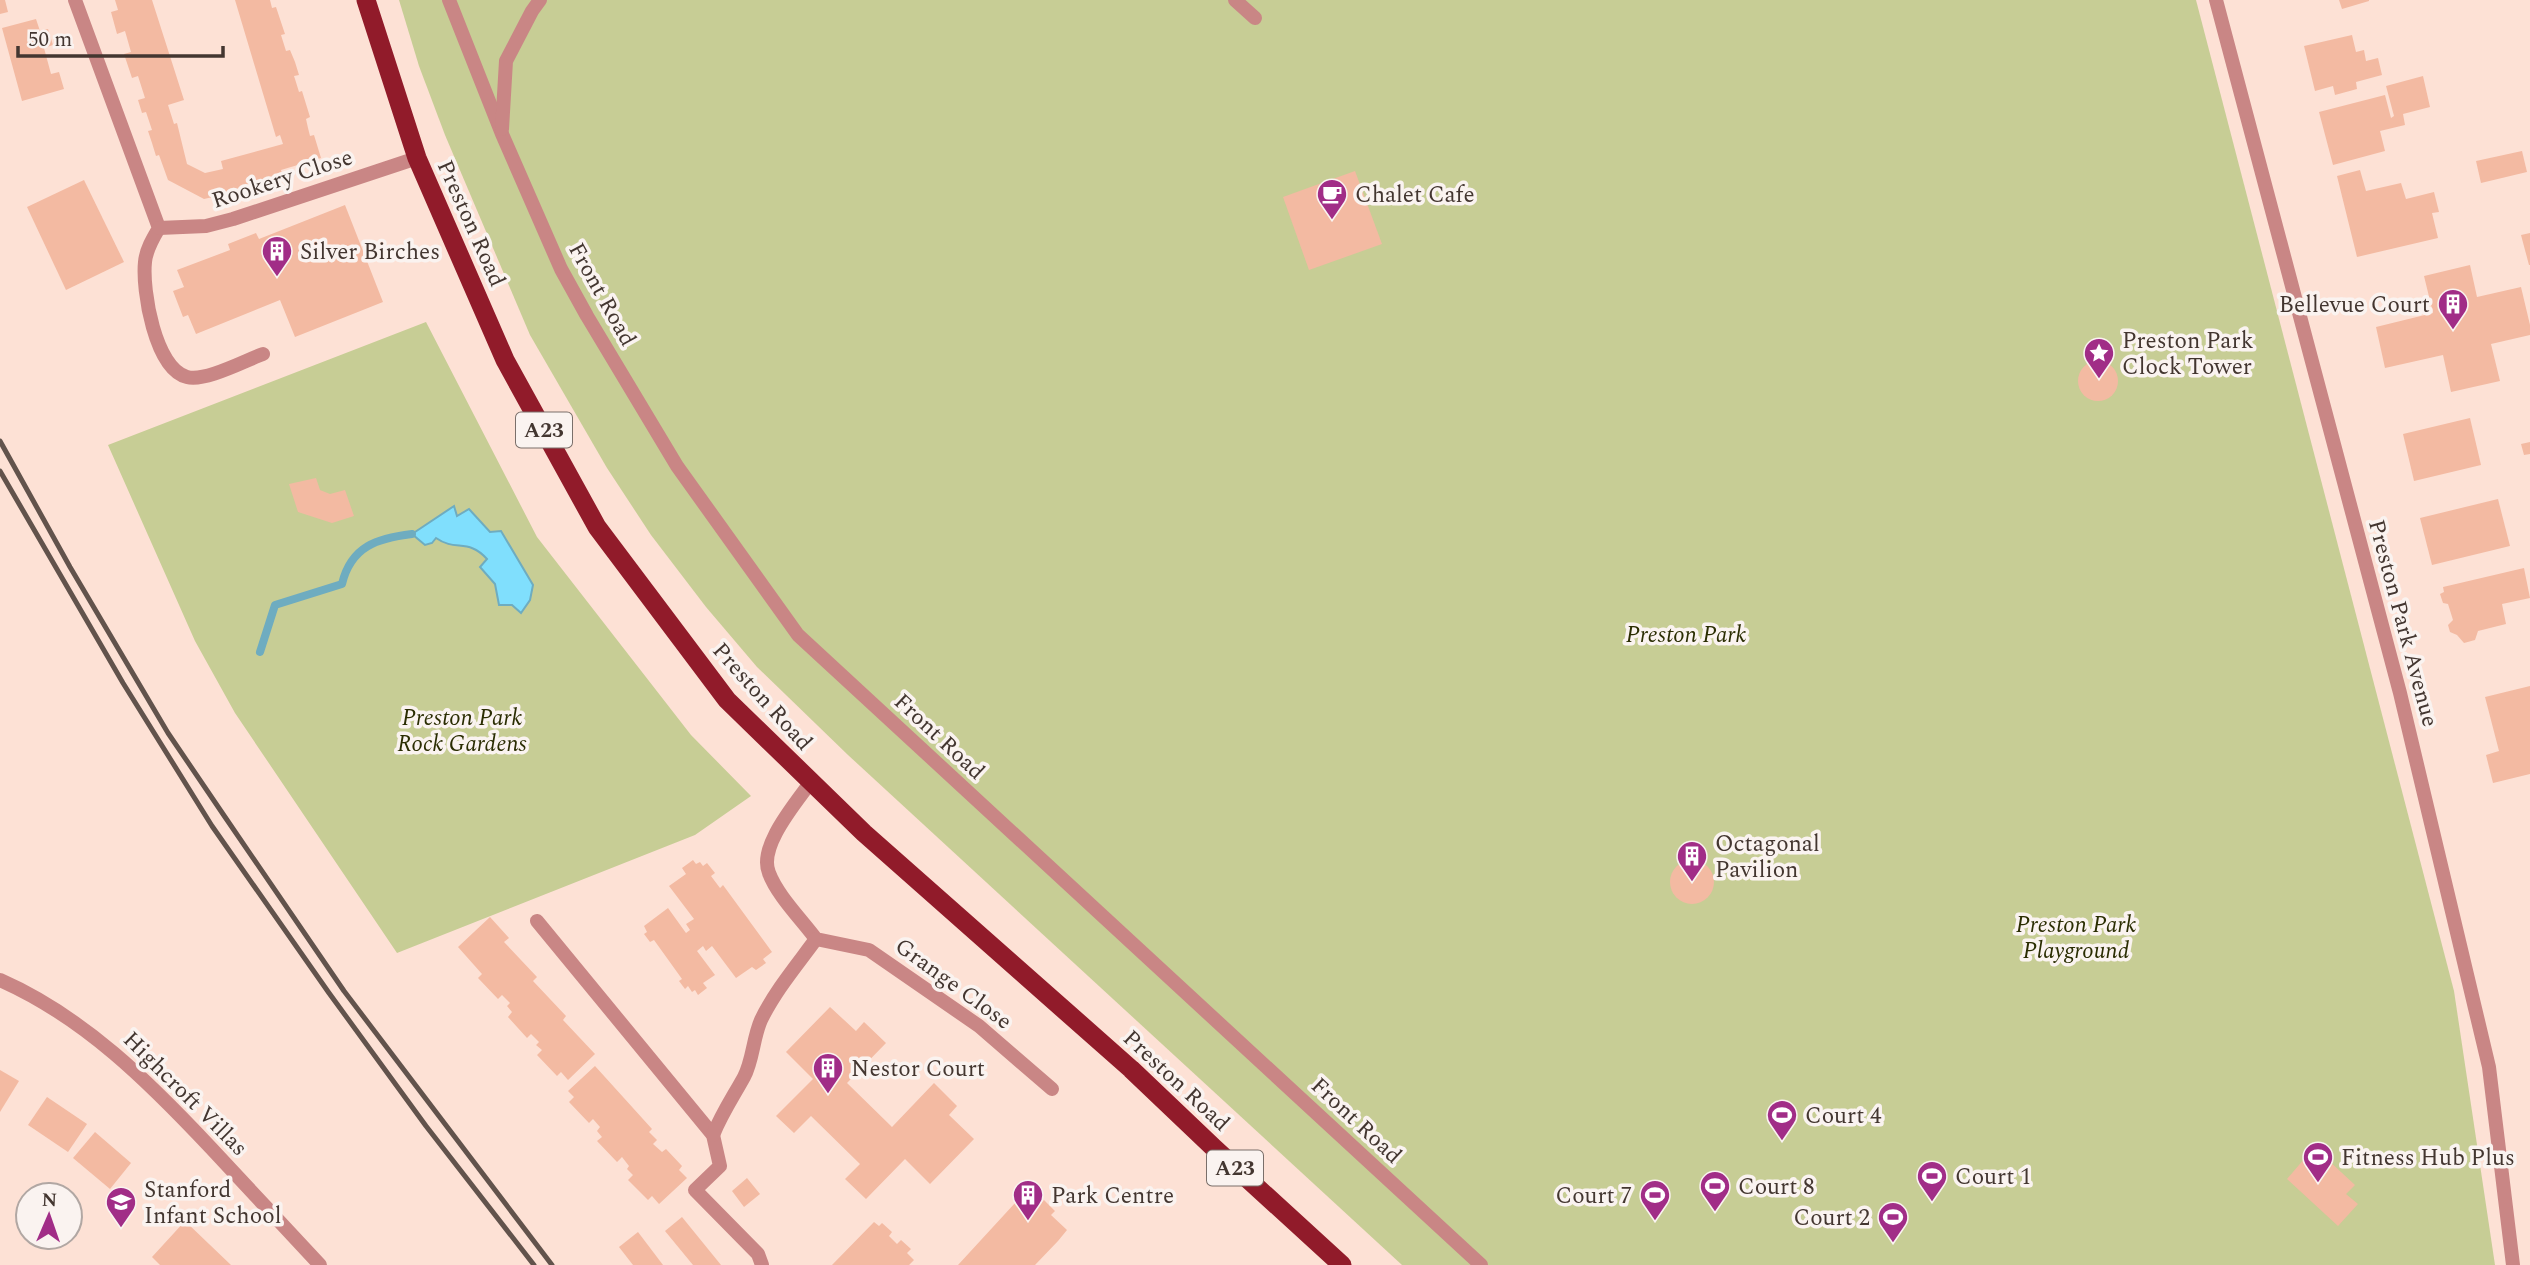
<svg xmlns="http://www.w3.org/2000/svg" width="2530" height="1265" viewBox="0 0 2530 1265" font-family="Spectral,serif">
<rect width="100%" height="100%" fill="#fde1d5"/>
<g fill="#c7cd95">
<polygon points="399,0 2196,0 2454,991 2495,1265 1402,1265 848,755 757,667 706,607 651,535 607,468 530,335 445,135 419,66"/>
<polygon points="426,322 537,537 691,735 751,796 695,835 397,953 235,713 195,641 108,445"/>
</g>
<path fill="#80dffd" stroke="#6eacc0" stroke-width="2" d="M454 506 457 516 469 509 490 532 501 531 533 585 530 600 521 613 512 605H499L495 584 480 567 487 559C468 538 456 552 436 538L432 543 425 545 412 534Z"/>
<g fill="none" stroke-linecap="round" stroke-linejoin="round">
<path stroke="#6eacc0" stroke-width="8" d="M260 652 275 605 342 584C351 546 378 538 412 534"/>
</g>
<g fill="#f3baa2">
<polygon points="0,0 5,0 8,12 0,14"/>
<polygon points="115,0 152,0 184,100 168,105 174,124 177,123 187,164 205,173 223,169 221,161 283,144 280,135 276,137 235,0 270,0 272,8 276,7 285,34 281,35 286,51 290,50 295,62 299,75 294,76 295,79 299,92 302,91 310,117 306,119 308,128 310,136 314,135 321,158 281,170 283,177 256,184 257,187 204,199 168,180 159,155 156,156 152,143 148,131 152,130 146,112 142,113 138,100 145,98 138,76 132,78 124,54 131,52 125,31 117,34 111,12 118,10"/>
<polygon points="2339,0 2369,0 2369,1 2342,9"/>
<polygon points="36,19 40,31 48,29 53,45 44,48 51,74 59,72 64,89 22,101 2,28"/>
<polygon points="2352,35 2356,52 2364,50 2366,61 2378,58 2382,75 2356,82 2357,89 2335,95 2333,86 2315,91 2304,46"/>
<polygon points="2423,76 2430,107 2403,114 2405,125 2380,131 2385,151 2333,165 2319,112 2385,95 2391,118 2394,116 2386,86"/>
<polygon points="2522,151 2527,172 2481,183 2476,161"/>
<polygon points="2360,170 2366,191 2401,183 2406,199 2434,192 2439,212 2432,213 2438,238 2357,257 2337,176"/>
<polygon points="1355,171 1382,244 1309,270 1283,197"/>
<polygon points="84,180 124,262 66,290 27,207"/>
<polygon points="345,205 383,302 295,337 280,300 196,334 188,315 183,317 173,291 184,287 177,270 230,250 228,244 256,233 259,239"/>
<polygon points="2530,233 2530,265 2529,265 2521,235"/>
<polygon points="2470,265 2477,297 2521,287 2530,325 2530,335 2491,344 2500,381 2451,392 2443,355 2385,368 2376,327 2433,313 2424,276"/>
<circle cx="2098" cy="381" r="20"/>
<polygon points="2470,418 2481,465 2414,481 2403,434"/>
<polygon points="2530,442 2530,454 2524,455 2521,444"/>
<polygon points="316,478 320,490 330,494 345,490 354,516 332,523 298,512 289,484"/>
<polygon points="2498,499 2510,546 2432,565 2420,518"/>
<polygon points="2524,568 2530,598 2502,604 2506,624 2478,631 2475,640 2464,643 2457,635 2450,632 2448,625 2453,620 2448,604 2443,603 2440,594 2444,592 2443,587"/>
<polygon points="2530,686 2530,774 2493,783 2486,755 2499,751 2485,697"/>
<polygon points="693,860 696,864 700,862 703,866 707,863 715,873 711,876 720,888 723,885 772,952 763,959 766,963 756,970 752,967 736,978 712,946 706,951 703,946 697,951 715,975 703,983 707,988 698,995 695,990 692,992 688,986 685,989 679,981 682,979 654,940 650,942 644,934 647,932 644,926 668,908 686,933 690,930 686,924 694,919 669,886 686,874 682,868"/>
<circle cx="1692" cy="882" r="22"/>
<polygon points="490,917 509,938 504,942 537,977 533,981 566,1016 563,1020 595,1054 568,1080 561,1072 557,1076 537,1055 542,1050 536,1045 539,1042 531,1034 527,1038 508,1017 512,1012 507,1006 510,1003 502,995 498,999 478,978 482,974 458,947"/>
<polygon points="830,1007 856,1031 864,1022 886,1043 847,1083 892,1127 934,1083 957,1106 949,1115 974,1139 930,1184 905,1159 866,1199 845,1179 860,1164 811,1116 794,1133 776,1116 813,1079 786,1052"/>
<polygon points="595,1066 652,1129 649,1132 657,1140 653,1144 662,1152 666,1149 682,1166 679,1170 687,1178 659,1204 652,1196 648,1200 628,1180 633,1175 627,1169 629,1166 622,1157 617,1162 597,1141 602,1137 597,1131 600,1127 593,1119 589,1123 569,1102 574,1097 568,1091"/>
<polygon points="0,1070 19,1081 0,1112"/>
<polygon points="47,1097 87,1124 68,1152 28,1125"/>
<polygon points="95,1132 131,1163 110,1189 73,1158"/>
<polygon points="2305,1158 2318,1169 2327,1159 2355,1185 2346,1194 2358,1204 2338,1226 2287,1179"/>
<polygon points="747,1178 760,1194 744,1207 732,1191"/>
<polygon points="1025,1192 1039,1205 1044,1200 1055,1211 1051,1215 1067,1230 1058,1241 1035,1265 958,1265"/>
<polygon points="682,1217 721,1265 693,1265 665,1231"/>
<polygon points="185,1221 209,1244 231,1265 160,1265 152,1257"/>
<polygon points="874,1222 879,1226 882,1223 892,1232 889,1236 897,1244 901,1240 911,1249 907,1253 914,1260 909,1265 832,1265"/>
<polygon points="638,1232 663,1265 633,1265 619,1247"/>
</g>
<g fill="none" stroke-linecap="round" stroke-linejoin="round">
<g stroke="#c98685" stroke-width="14">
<polyline points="449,0 502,134 561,269 587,316 677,466 798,635 1481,1265"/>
<polyline points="1235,0 1255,18"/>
<polyline points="502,129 506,61 532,11 540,0"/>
</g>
<g stroke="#c98685" stroke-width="14">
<path d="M75 0 159 228C153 238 146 250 145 262 142 290 155 369 187 377 205 382 244 361 263 354"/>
<polyline points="2216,0 2400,693 2489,1067 2513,1265"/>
<polyline points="159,228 206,226 233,219 417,158"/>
<path d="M810 783C795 804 758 847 769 873 777 895 802 920 816 939L869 950 979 1026 1052 1089"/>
<polyline points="537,921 713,1135 720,1166 695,1190 758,1254 762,1265"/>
<path d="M0 980C84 1017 149 1082 211 1148 247 1187 284 1226 320 1265"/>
<path d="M713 1135C722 1113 733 1097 744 1077 753 1060 753 1038 761 1020 775 991 797 965 816 939"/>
</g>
<polyline stroke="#911b2a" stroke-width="19" points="366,0 417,158 505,360 597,527 727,700 864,833 1131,1069 1214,1148 1342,1265"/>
<g stroke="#62534c" stroke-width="5">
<polyline points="0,441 70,567 168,733 225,817 344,991 552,1265"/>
<polyline points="0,471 123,683 212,826 329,993 426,1126 534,1265"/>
</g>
</g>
<defs>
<g id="cafe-pin" transform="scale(1.575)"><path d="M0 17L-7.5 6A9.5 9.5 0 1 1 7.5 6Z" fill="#a12d87" stroke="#faf3f0"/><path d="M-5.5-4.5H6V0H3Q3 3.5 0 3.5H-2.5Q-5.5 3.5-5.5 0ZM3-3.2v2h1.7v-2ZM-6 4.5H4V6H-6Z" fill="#fff"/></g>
<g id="building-pin" transform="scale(1.575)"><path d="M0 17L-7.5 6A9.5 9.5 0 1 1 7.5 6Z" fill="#a12d87" stroke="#faf3f0"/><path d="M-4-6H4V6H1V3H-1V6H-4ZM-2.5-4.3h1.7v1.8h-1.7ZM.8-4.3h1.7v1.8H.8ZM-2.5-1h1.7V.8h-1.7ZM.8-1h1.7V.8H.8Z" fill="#fff"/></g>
<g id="sight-pin" transform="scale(1.575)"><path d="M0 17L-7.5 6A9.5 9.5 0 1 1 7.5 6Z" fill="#a12d87" stroke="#faf3f0"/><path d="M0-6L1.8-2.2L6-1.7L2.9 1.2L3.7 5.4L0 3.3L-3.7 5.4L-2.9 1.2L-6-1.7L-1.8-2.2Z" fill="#fff"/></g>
<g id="stadium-pin" transform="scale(1.575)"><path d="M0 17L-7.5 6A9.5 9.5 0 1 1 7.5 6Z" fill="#a12d87" stroke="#faf3f0"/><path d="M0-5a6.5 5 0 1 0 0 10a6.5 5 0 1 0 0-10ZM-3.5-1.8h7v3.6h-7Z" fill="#fff"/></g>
<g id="school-pin" transform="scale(1.575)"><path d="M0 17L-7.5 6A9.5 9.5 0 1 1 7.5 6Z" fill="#a12d87" stroke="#faf3f0"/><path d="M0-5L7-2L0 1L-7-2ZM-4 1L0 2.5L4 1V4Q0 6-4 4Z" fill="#fff"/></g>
</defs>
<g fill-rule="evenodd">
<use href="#cafe-pin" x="1332" y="194"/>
<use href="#building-pin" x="277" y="251"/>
<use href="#building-pin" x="2453" y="304"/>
<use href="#sight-pin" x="2099" y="353"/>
<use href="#building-pin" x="1692" y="856"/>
<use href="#building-pin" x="828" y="1068"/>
<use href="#stadium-pin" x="1782" y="1115"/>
<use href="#stadium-pin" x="2318" y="1157"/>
<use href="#stadium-pin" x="1932" y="1176"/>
<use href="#stadium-pin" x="1715" y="1186"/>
<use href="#building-pin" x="1028" y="1195"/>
<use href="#stadium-pin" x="1655" y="1195"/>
<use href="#school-pin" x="121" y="1202"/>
<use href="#stadium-pin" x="1893" y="1217"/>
</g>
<g text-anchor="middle" stroke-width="7" stroke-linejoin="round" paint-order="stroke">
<g fill="#faf3f0" stroke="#7a6f6a" stroke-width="2">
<rect x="516" y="412.5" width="56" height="35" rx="5"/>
<rect x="1207" y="1150.5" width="56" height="35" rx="5"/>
</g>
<g font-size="21" font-weight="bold" fill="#433630">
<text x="544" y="437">A23</text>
<text x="1235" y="1175">A23</text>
</g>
<g font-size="23" fill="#433630" stroke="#faf3f0">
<text transform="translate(282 178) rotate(-18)" y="8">Rookery Close</text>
<text transform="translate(472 223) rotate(66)" y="8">Preston Road</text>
<text transform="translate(603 294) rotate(61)" y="8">Front Road</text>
<text transform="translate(2404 623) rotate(75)" y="8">Preston Park Avenue</text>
<text transform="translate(763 696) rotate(48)" y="8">Preston Road</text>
<text transform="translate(940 736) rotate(43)" y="8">Front Road</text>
<text transform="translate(954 983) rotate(36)" y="8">Grange Close</text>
<text transform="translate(1177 1080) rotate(43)" y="8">Preston Road</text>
<text transform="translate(186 1093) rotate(45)" y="8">Highcroft Villas</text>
<text transform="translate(1357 1120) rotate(43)" y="8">Front Road</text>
</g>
<g font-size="23" fill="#433630" stroke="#faf3f0" text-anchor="start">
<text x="1355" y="202">Chalet Cafe</text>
<text x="300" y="259">Silver Birches</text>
<text x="2430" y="312" text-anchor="end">Bellevue Court</text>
<text x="2122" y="348">Preston Park<tspan x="2122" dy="26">Clock Tower</tspan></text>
<text x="1715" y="851">Octagonal<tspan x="1715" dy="26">Pavilion</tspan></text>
<text x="851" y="1076">Nestor Court</text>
<text x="1805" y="1123">Court 4</text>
<text x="2341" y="1165">Fitness Hub Plus</text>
<text x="1955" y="1184">Court 1</text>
<text x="1738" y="1194">Court 8</text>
<text x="144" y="1197">Stanford<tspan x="144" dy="26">Infant School</tspan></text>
<text x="1051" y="1203">Park Centre</text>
<text x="1632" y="1203" text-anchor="end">Court 7</text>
<text x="1870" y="1225" text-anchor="end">Court 2</text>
</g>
<g font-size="23" font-style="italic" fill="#2a2d02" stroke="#faf3f0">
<text x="1686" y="642">Preston Park</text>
<text x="462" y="725">Preston Park<tspan x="462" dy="26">Rock Gardens</tspan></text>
<text x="2076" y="932">Preston Park<tspan x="2076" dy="26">Playground</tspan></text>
</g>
</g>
<g transform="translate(49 1216) rotate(2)"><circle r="33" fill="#faf3f0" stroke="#b1a7a3" stroke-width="2"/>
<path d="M0-5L12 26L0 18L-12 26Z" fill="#a12d87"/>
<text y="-10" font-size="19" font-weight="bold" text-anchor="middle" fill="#433630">N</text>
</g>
<path d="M18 46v10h205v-10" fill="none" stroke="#433630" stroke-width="3.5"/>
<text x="28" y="46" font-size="21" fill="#433630" stroke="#faf3f0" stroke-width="5" paint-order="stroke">50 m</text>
</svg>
